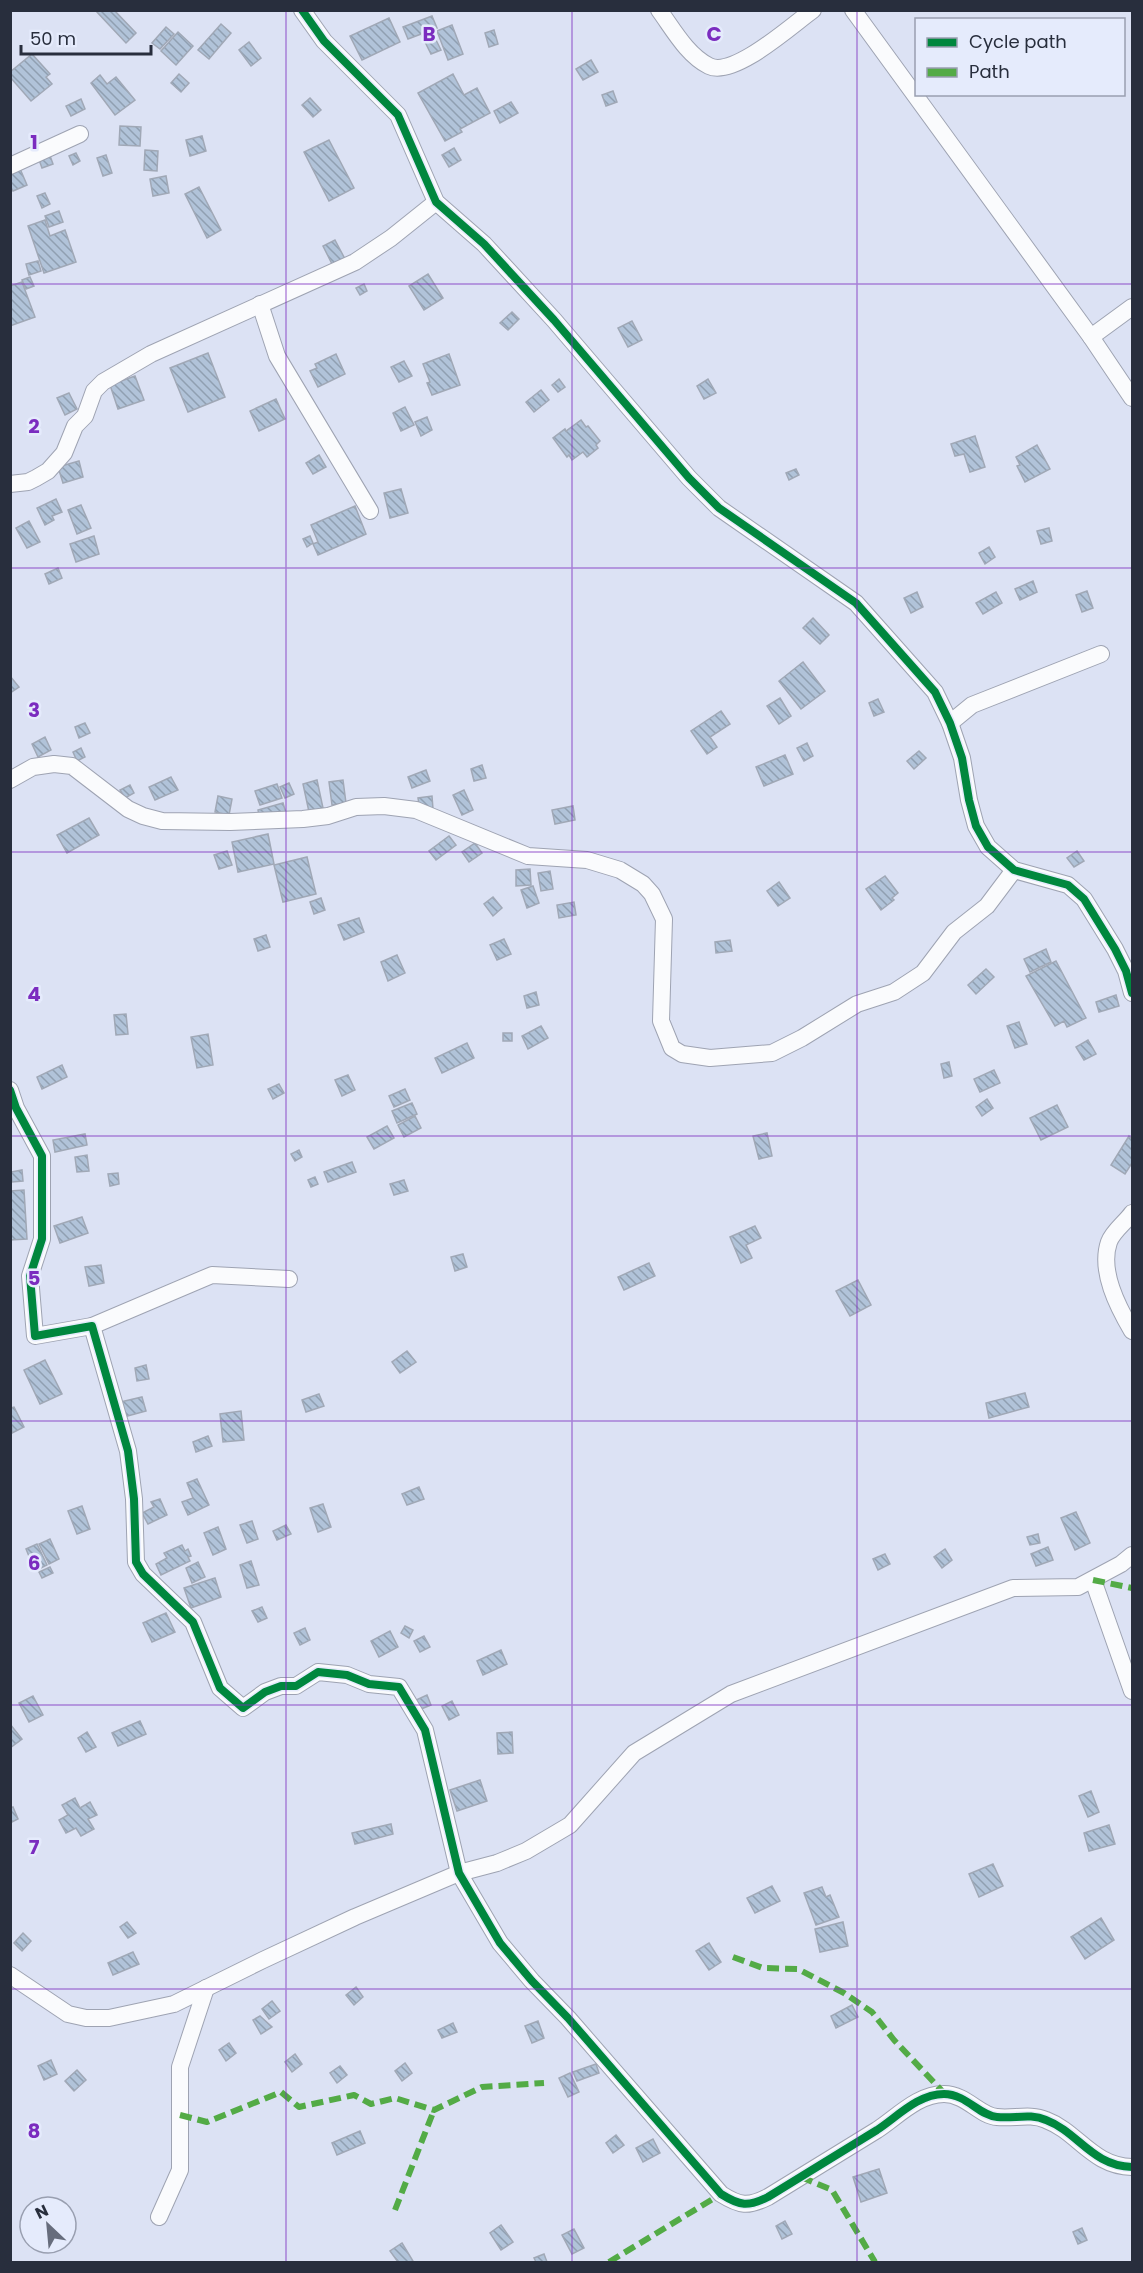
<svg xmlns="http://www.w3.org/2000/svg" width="1143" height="2273" viewBox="0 0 1143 2273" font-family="Poppins,sans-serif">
<defs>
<pattern id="building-back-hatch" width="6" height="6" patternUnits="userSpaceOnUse" patternTransform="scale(1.5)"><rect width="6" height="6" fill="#b1c3d9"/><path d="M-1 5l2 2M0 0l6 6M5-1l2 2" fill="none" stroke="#909fb1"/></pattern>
</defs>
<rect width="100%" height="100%" fill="#dce2f4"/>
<g fill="url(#building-back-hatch)" stroke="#a0a8b6" stroke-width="1.5">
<polygon points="98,10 114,10 136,33 126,43 97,12"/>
<polygon points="432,16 437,28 408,39 403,27"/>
<polygon points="389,18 400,42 362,60 350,36"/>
<polygon points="221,24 231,33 209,59 198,50"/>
<polygon points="452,25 463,54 448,60 437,31"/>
<polygon points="166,27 174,34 160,49 152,43"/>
<polygon points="494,30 498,44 489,47 485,33"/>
<polygon points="178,32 193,46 176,65 161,51"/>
<polygon points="432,32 441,50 431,54 422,36"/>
<polygon points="249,42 261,58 251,66 239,50"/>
<polygon points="32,54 50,74 46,77 52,84 31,101 10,77 10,72"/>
<polygon points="591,60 598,72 583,80 576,69"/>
<polygon points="179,74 189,83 181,92 171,83"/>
<polygon points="453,74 464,95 477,88 490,113 460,129 462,132 445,141 418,93"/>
<polygon points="100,75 107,84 116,77 135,100 115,115 91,83"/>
<polygon points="613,91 617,102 606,106 602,95"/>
<polygon points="310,98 321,110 313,117 302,105"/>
<polygon points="81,99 85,109 71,116 66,106"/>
<polygon points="511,102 518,113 500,123 494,111"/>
<polygon points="120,126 141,127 140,146 119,145"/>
<polygon points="202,136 206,151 190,156 186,140"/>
<polygon points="329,140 354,188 329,201 304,152"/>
<polygon points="454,148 461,160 449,167 442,155"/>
<polygon points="145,150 158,151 157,171 144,170"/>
<polygon points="49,153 53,164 42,168 38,157"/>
<polygon points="76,153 80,161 73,165 69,156"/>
<polygon points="106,155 112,173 103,176 97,158"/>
<polygon points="18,164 27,185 13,191 10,186 10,167"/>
<polygon points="166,176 169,193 153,196 150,179"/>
<polygon points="199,187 221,230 207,238 185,194"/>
<polygon points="45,193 50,204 42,208 37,196"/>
<polygon points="59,211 63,222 49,227 45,216"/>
<polygon points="45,220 50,236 65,230 76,262 44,273 28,226"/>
<polygon points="335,240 345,259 333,266 323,246"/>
<polygon points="38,261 41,271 29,275 26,264"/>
<polygon points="428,274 443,298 424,310 409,286"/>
<polygon points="30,277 34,286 26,289 22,280"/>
<polygon points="22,282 35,317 10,326 10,286"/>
<polygon points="364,284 367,291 360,295 356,288"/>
<polygon points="512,312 519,319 508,330 500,323"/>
<polygon points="632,321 642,340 628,347 618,328"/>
<polygon points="208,353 225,397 188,412 170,368"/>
<polygon points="336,354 345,374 318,387 310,371 317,368 315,364"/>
<polygon points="449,354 460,385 432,395 427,383 430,382 423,364"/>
<polygon points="404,361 412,376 399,382 391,367"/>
<polygon points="135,376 144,400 118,409 110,385"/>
<polygon points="559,379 565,387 558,392 552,385"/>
<polygon points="708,379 716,393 704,399 697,386"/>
<polygon points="541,390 549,400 534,412 526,402"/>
<polygon points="69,393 77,409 65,415 57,398"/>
<polygon points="276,399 285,419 259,431 250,411"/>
<polygon points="405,407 414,425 401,431 393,413"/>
<polygon points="427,417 432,430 421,436 415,422"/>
<polygon points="581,420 586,427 588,426 600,441 596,445 598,448 587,457 583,452 572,460 569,455 567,457 553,438 565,429 566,431"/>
<polygon points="975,436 985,467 970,472 964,454 955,456 951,444"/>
<polygon points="1037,445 1050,469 1025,482 1017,466 1020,465 1016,457"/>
<polygon points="319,455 326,467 313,474 306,463"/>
<polygon points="79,461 83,477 63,483 58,467"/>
<polygon points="796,469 799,475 789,480 786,473"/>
<polygon points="401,489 408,513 390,518 384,493"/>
<polygon points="56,499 62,512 52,516 54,520 45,525 37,508"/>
<polygon points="81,505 91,528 77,534 68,510"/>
<polygon points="355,506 366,534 318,555 313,544 318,542 311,525"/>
<polygon points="29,521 40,542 27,548 16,528"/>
<polygon points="1049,528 1052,541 1041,544 1037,531"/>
<polygon points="94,536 99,554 76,562 70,544"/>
<polygon points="310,536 313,543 307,547 303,539"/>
<polygon points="989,547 995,557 985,564 979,553"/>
<polygon points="58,568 62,578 49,584 45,574"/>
<polygon points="1033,581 1037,592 1020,600 1015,589"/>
<polygon points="1087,591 1093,608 1082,612 1076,595"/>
<polygon points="917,592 923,607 911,613 904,598"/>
<polygon points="996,592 1002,603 983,614 976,603"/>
<polygon points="813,618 829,635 820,644 803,628"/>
<polygon points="803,662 825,691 801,709 779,681"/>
<polygon points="10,676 19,687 10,693"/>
<polygon points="780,698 791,716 779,724 767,706"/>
<polygon points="878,699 884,712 874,716 869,703"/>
<polygon points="721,711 730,724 710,737 717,747 707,754 691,731"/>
<polygon points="85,723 90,733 79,738 75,727"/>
<polygon points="45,737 51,750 38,757 32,744"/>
<polygon points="807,743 813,756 804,761 797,748"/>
<polygon points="81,748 85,757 77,761 73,752"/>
<polygon points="919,751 926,758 914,769 907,761"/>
<polygon points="785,755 793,774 764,786 756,767"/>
<polygon points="482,765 486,778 474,781 471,769"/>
<polygon points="426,770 430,781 412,788 408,777"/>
<polygon points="171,777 178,790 155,800 149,787"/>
<polygon points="317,780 323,808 309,812 303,784"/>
<polygon points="343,780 346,803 332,805 329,782"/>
<polygon points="289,783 294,794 285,798 280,787"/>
<polygon points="277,784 282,798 260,805 255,791"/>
<polygon points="130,785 134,793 125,798 120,790"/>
<polygon points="464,790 473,810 462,815 453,795"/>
<polygon points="218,796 232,799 229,815 215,812"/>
<polygon points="432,796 433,809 420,811 418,798"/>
<polygon points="283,803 286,813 260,820 258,810"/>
<polygon points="573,806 575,820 555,824 552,810"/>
<polygon points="89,818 99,835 67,853 57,835"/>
<polygon points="268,834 274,864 238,872 232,842"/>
<polygon points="449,836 456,845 436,860 429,851"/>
<polygon points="475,843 482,853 469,862 462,852"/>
<polygon points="227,851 232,865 219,869 214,855"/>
<polygon points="1077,851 1084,861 1074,867 1067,858"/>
<polygon points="307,857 316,894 283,902 274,865"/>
<polygon points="530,869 531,885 516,886 516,870"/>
<polygon points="550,871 553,889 541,891 538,873"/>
<polygon points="885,876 898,893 892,898 894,900 881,910 866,889"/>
<polygon points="779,882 790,898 778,906 767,891"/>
<polygon points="533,886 539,903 527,908 521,890"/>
<polygon points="493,897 502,908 493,916 484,904"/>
<polygon points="321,898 325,910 314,914 310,902"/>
<polygon points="574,902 576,915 559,918 557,905"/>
<polygon points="359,918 364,932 344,940 338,925"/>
<polygon points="266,935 270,947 258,951 254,939"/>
<polygon points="504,939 511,954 497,960 490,945"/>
<polygon points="730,940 732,951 716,953 715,942"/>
<polygon points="1046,949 1051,962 1030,972 1024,959"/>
<polygon points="397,955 405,973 388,981 381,962"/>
<polygon points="1056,961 1086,1018 1067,1027 1064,1021 1055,1026 1026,976"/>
<polygon points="986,969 994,977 976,994 968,985"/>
<polygon points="536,992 539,1005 527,1008 524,996"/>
<polygon points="1116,995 1119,1006 1099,1012 1096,1002"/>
<polygon points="126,1014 128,1034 116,1035 114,1015"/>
<polygon points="1019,1022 1027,1044 1015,1048 1007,1026"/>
<polygon points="541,1026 548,1038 528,1049 522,1036"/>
<rect x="503" y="1033" width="9" height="8"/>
<polygon points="208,1034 213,1065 197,1068 191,1037"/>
<polygon points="1088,1040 1096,1054 1084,1060 1076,1047"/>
<polygon points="467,1043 474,1058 442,1073 435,1058"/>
<polygon points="949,1062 952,1076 944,1078 941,1064"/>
<polygon points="62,1065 67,1077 42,1089 37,1077"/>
<polygon points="994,1070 1000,1083 980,1092 974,1079"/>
<polygon points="348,1075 355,1090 342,1096 335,1080"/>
<polygon points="279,1084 284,1093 273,1099 268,1089"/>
<polygon points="405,1089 410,1100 394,1107 389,1096"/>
<polygon points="987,1099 993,1108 982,1116 976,1107"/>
<polygon points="412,1103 417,1114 397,1123 392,1111"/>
<polygon points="1057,1105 1068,1127 1041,1140 1030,1118"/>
<polygon points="415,1116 421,1128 404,1137 398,1125"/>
<polygon points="387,1126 394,1138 374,1149 367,1137"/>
<polygon points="767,1133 772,1156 759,1159 753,1136"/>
<polygon points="85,1134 87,1145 55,1152 53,1140"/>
<polygon points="1129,1136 1132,1139 1132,1163 1125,1174 1111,1165"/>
<polygon points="299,1150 302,1157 295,1161 291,1154"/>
<polygon points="87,1155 89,1171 77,1172 75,1157"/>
<polygon points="352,1162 356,1172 328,1182 324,1172"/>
<polygon points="22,1170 23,1181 12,1182 11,1172"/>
<polygon points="118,1173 119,1184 110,1186 108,1174"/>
<polygon points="315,1177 318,1184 311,1187 308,1180"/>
<polygon points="404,1180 408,1191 394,1195 390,1184"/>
<polygon points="24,1190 27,1239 10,1240 10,1191"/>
<polygon points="82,1217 88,1233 60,1243 54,1226"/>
<polygon points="755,1226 761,1238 746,1245 752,1258 741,1263 730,1237"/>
<polygon points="463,1254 467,1267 455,1271 451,1257"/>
<polygon points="649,1263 655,1276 624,1290 618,1277"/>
<polygon points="101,1265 104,1283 89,1286 85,1267"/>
<polygon points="858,1280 871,1305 850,1316 836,1291"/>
<polygon points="407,1351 416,1362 400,1373 392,1362"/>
<polygon points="45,1360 62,1394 40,1404 24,1370"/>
<polygon points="146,1365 149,1379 137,1381 135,1368"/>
<polygon points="1025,1393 1029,1407 989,1418 986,1403"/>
<polygon points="319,1394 324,1406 306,1412 302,1400"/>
<polygon points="142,1397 146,1411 120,1418 116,1403"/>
<polygon points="14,1407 24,1427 12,1433 10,1408"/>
<polygon points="241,1411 244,1440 223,1442 220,1414"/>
<polygon points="208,1436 212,1446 196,1452 193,1442"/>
<polygon points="197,1479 209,1505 188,1515 182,1502 193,1498 187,1483"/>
<polygon points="419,1487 424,1499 407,1505 402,1494"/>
<polygon points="160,1499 167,1515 148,1524 142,1513 154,1507 151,1502"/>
<polygon points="323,1504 331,1527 318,1532 310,1508"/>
<polygon points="82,1506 90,1529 77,1534 68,1511"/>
<polygon points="1076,1512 1090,1543 1075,1550 1061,1518"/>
<polygon points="252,1521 258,1539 247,1543 240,1525"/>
<polygon points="286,1525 291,1534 277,1540 273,1531"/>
<polygon points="218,1527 226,1549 213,1555 204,1533"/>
<polygon points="1038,1534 1040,1543 1030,1545 1027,1537"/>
<polygon points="50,1539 59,1559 49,1564 39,1544"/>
<polygon points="37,1544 47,1565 35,1571 26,1549"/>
<polygon points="182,1545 185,1551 188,1549 191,1556 188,1557 190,1561 161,1575 156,1564 167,1558 164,1553"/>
<polygon points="1048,1547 1053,1560 1036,1566 1031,1554"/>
<polygon points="945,1549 952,1560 942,1568 934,1557"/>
<polygon points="885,1554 890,1564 878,1570 873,1559"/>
<polygon points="251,1561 259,1585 247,1588 240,1565"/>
<polygon points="198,1562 205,1577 192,1583 186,1568"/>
<polygon points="50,1567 53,1573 42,1578 39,1572"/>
<polygon points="215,1578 221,1597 191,1608 184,1588"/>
<polygon points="262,1607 267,1618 258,1622 252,1611"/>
<polygon points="166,1613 175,1632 152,1642 143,1623"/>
<polygon points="405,1626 413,1630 409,1638 401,1633"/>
<polygon points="305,1628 310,1640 300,1645 294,1633"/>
<polygon points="390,1631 398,1647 379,1657 371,1641"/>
<polygon points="424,1636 430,1647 420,1652 414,1641"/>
<polygon points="501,1650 507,1664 483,1675 477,1661"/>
<polygon points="427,1695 431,1705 421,1709 416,1700"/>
<polygon points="33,1696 43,1715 29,1722 19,1703"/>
<polygon points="452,1701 459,1715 449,1720 442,1706"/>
<polygon points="140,1721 146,1734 118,1746 112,1733"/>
<polygon points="10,1724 22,1739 10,1748"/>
<polygon points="87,1732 96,1747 86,1752 78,1738"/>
<polygon points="512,1732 513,1753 498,1754 497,1733"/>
<polygon points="480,1780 487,1801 457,1811 450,1790"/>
<polygon points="1091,1791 1099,1812 1088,1817 1079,1796"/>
<polygon points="75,1798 80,1808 90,1802 97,1815 88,1819 94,1829 81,1836 76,1828 66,1833 59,1820 68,1815 62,1805"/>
<polygon points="13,1807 18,1819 10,1823 10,1808"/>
<polygon points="391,1824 393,1834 355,1844 352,1833"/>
<polygon points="1109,1825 1115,1844 1089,1851 1084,1833"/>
<polygon points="993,1864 1003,1886 979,1897 969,1874"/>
<polygon points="772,1886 780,1901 755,1913 747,1898"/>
<polygon points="822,1887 826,1897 830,1895 839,1917 816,1925 804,1893"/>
<polygon points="1101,1918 1114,1940 1085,1959 1071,1937"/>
<polygon points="127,1922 136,1933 128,1938 120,1927"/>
<polygon points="843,1922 848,1946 820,1952 815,1929"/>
<polygon points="23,1933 31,1941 22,1951 14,1943"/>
<polygon points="709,1943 721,1962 709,1970 696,1951"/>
<polygon points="133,1952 139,1964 113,1975 108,1963"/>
<polygon points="356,1987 363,1997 354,2005 346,1995"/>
<polygon points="272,2001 280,2011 269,2019 262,2009"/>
<polygon points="852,2005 858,2017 836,2028 831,2016"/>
<polygon points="260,2016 272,2027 261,2034 253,2020"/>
<polygon points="538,2021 544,2038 532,2043 525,2026"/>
<polygon points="453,2023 457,2032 442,2038 438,2030"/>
<polygon points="229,2043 236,2053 226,2061 219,2050"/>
<polygon points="295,2054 302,2064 292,2072 285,2062"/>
<polygon points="51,2060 57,2074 44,2080 38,2066"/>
<polygon points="405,2063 412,2073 402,2081 395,2071"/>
<polygon points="596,2064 599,2073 577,2081 573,2072"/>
<polygon points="340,2066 347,2075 337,2083 330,2073"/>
<polygon points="77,2070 86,2080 74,2091 65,2081"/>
<polygon points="570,2073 579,2092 568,2097 559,2078"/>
<polygon points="360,2131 365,2143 337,2155 332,2143"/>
<polygon points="616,2135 624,2145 613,2153 606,2143"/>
<polygon points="653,2139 660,2153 643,2162 636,2148"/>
<polygon points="879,2169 887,2193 861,2202 853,2177"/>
<polygon points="785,2221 792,2234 782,2239 776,2226"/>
<polygon points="501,2225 513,2242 501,2250 490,2233"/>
<polygon points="1082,2228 1087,2240 1078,2244 1073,2232"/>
<polygon points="574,2229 584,2248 572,2254 562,2235"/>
<polygon points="402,2243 413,2261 410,2262 398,2262 390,2251"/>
<polygon points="544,2254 547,2262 536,2262 534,2258"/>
</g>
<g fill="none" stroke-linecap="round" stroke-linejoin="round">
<g stroke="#9ea3b2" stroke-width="18">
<g id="minor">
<polyline points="302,10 324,41 398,115 436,202 484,244 554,320 689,478 719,508 856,603 935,692 950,723 962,758 969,800 976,826 988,847 1014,870 1068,885 1084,899 1115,949 1126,971 1132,993"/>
<path d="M659 10C673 29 687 55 709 66 734 78 792 25 813 10"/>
<polyline points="853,10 1091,337 1132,398"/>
<polyline points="10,166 80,134"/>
<polyline points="260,304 277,356 370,511"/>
<polyline points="1091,337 1132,307"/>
<polyline points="10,484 28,482 36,478 48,471 64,453 75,426 85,416 94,391 103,382 151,354 355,262 391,238 436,202"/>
<polyline points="950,723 972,705 1101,654"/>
<polyline points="10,780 33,767 54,764 72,766 128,809 143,816 162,821 230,822 303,819 328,816 356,807 384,806 416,810 528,856 587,860 620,870 643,884 652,894 664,919 661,1021 672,1048 682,1054 710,1058 772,1053 802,1038 857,1004 894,992 923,973 954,932 987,906 1014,870"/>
<path d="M10 1090 16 1108 42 1156V1239L30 1276 35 1336 92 1326 128 1451 134 1499 136 1562 143 1574 193 1622 220 1688 243 1708 265 1692 281 1686H296L318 1672 347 1675 369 1684 399 1687 425 1730 459 1873 500 1943 532 1981 568 2018 721 2194C740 2206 748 2207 768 2197 804 2175 840 2153 877 2130 897 2117 918 2094 944 2094 966 2094 980 2116 997 2117 1014 2119 1030 2113 1046 2120 1078 2132 1092 2166 1132 2167"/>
<path d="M1132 1213C1125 1223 1113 1231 1109 1242 1099 1271 1118 1307 1132 1331"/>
<polyline points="92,1326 212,1275 289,1279"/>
<polyline points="1093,1580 1132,1691"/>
<polyline points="10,1975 68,2014 86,2018 109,2018 174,2004 263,1960 355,1917 459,1873 497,1863 526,1851 570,1825 634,1753 731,1694 1013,1588 1078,1587 1121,1564 1132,1555"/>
<polyline points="159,2217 180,2170 180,2067 206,1988"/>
</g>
</g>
<use href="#minor" stroke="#fafbfd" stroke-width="16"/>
<g stroke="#53ab46" stroke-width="6" stroke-dasharray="12 6" stroke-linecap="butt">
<polyline points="1093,1580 1132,1588"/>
<polyline points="733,1957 763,1968 798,1969 844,1993 872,2012 894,2040 945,2094"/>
<polyline points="180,2115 207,2122 281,2092 299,2107 354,2095 371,2104 395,2098 434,2110 482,2087 544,2083"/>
<polyline points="801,2177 832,2190 875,2262"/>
<polyline points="395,2210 434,2110"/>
<polyline points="609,2262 721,2194"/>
</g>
<g stroke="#e5ebfc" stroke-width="11">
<g id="cycleway">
<polyline points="302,10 324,41 398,115 436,202 484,244 554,320 689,478 719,508 856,603 935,692 950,723 962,758 969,800 976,826 988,847 1014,870 1068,885 1084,899 1115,949 1126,971 1132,993"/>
<path d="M10 1090 16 1108 42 1156V1239L30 1276 35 1336 92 1326 128 1451 134 1499 136 1562 143 1574 193 1622 220 1688 243 1708 265 1692 281 1686H296L318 1672 347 1675 369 1684 399 1687 425 1730 459 1873 500 1943 532 1981 568 2018 721 2194C740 2206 748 2207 768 2197 804 2175 840 2153 877 2130 897 2117 918 2094 944 2094 966 2094 980 2116 997 2117 1014 2119 1030 2113 1046 2120 1078 2132 1092 2166 1132 2167"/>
</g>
</g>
<use href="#cycleway" stroke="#00873e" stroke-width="8"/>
</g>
<path fill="none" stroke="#7b2cbf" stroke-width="1.5" stroke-opacity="0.55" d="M286 10V2262M572 10V2262M857 10V2262M10 284H1132M10 568H1132M10 852H1132M10 1136H1132M10 1421H1132M10 1705H1132M10 1989H1132"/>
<g font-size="20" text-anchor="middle" font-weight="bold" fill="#7b2cbf" stroke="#e5ebfc" stroke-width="5" stroke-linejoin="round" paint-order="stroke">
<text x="429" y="41">B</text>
<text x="714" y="41">C</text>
<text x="34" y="149">1</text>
<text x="34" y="433">2</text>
<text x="34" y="717">3</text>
<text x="34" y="1001">4</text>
<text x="34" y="1285">5</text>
<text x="34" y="1570">6</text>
<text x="34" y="1854">7</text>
<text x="34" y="2138">8</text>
</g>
<rect width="1143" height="2273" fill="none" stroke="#282e3d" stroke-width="24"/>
<rect x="915" y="18" width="210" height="78" fill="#e5ebfc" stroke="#999fb0" stroke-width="1.5"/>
<rect x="927" y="38" width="30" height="9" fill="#00873e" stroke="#999fb0" stroke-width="1.5"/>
<text x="969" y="48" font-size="18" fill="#282e3d">Cycle path</text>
<rect x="927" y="68" width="30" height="9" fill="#53ab46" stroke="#999fb0" stroke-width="1.5"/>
<text x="969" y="78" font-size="18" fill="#282e3d">Path</text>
<g transform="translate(48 2225) rotate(334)"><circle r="28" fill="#e5ebfc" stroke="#999fb0" stroke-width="1.5"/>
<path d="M0-4.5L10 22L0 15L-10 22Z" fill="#676d7d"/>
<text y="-9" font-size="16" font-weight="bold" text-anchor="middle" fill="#282e3d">N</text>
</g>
<path d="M21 45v9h130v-9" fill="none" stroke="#282e3d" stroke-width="3"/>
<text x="30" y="45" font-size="18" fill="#282e3d" stroke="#e5ebfc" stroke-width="4.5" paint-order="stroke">50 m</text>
</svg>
